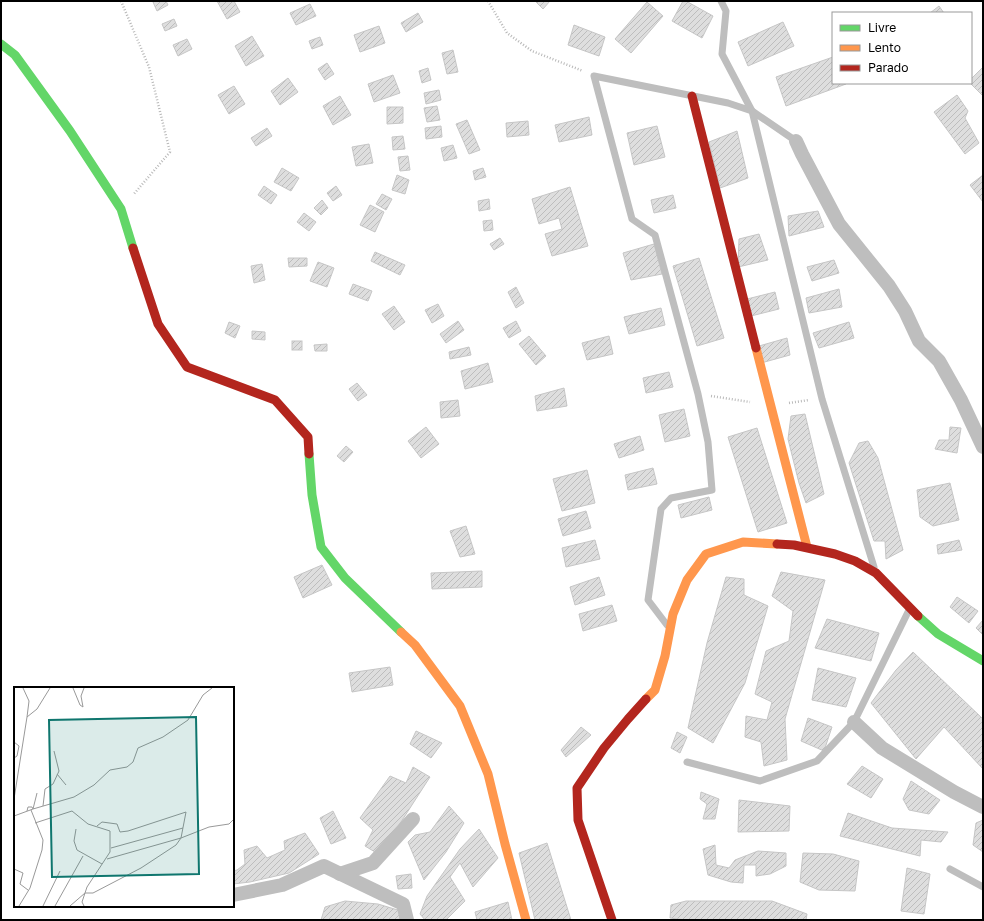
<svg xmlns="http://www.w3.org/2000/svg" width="984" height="921" viewBox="0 0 984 921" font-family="'Golos Text',sans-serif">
<defs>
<pattern id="building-hatch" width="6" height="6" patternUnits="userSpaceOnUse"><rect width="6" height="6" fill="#dedede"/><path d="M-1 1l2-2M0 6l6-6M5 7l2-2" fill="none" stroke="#bdbdbd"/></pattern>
</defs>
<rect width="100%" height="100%" fill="#fff"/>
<g fill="url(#building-hatch)" stroke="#c6c6c6">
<polygon points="155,1 166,1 168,5 157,11 153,2"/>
<polygon points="217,1 234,1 240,12 227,19"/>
<polygon points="535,1 550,1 543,9"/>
<polygon points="683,1 686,1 713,16 702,38 672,21"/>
<polygon points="647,2 663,16 631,53 615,39"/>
<polygon points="310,4 316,16 296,25 290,13"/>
<polygon points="939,6 944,13 930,13"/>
<polygon points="418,13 423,22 406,32 401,23"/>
<polygon points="174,19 177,26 165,31 162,24"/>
<polygon points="783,22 794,46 748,66 738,42"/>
<polygon points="574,25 605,37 599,56 568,45"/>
<polygon points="379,26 385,43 360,52 354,35"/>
<polygon points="252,36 264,56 246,66 235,46"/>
<polygon points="320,37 323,45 312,49 309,41"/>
<polygon points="187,39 192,49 178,56 173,45"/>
<polygon points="453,50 458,72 447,74 442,53"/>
<polygon points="833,57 833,83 845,83 846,84 786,106 776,77"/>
<polygon points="327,63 334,74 325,80 318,69"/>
<polygon points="983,67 983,96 970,83 971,83 971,79"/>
<polygon points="428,68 431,80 422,83 419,71"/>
<polygon points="393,75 400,93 374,102 368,84"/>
<polygon points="288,78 298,92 280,105 271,91"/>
<polygon points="234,86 245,104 229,114 218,95"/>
<polygon points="439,90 441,100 426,104 424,93"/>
<polygon points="957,95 968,111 965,118 979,143 965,154 934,112"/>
<polygon points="340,96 351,115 333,125 323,106"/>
<polygon points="437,106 440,120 427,122 424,108"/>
<polygon points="387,107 403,107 403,123 387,124"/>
<polygon points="589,117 592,135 559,142 555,125"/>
<polygon points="467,120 480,150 469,154 456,124"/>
<polygon points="528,121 529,135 507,137 506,123"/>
<polygon points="441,126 442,137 426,139 425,128"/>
<polygon points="657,126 665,157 634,165 627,133"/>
<polygon points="267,128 272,136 256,146 251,138"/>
<polygon points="737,131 748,178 720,188 709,142"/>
<polygon points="403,136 405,149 393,150 392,137"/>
<polygon points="369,144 373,163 356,166 352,147"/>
<polygon points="453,145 457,158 444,161 441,148"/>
<polygon points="408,156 410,170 400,171 398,157"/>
<polygon points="282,168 299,178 291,191 274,182"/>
<polygon points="483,168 486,177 475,180 473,171"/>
<polygon points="397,175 409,180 405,194 392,190"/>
<polygon points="983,175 983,202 970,185"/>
<polygon points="264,186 277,195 271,204 258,195"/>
<polygon points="336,186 342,195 333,201 327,193"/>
<polygon points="570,187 588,246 552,256 545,234 562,229 559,218 539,224 532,199"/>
<polygon points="382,194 392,199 386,210 376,204"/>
<polygon points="673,195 676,208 654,213 651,200"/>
<polygon points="489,199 490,209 479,211 478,201"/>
<polygon points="322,200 328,208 321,215 314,208"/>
<polygon points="370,205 384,212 375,232 360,225"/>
<polygon points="818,211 824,227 789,236 788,216"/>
<polygon points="304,213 316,222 309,231 297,222"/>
<polygon points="492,220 493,230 484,231 483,221"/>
<polygon points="759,234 768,260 738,267 739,239"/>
<polygon points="500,238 504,244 494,250 490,244"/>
<polygon points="654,244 662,274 631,280 623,253"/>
<polygon points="375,252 405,265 400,275 371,261"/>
<polygon points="288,258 307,258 307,266 289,267"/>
<polygon points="699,258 724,338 697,346 673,266"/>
<polygon points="834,260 839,273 812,281 807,267"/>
<polygon points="318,262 334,268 327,287 310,281"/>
<polygon points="262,264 265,280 254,283 251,266"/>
<polygon points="353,284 372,291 368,301 349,294"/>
<polygon points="516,287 524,303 516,308 508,292"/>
<polygon points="839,289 842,307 809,313 806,298"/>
<polygon points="775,292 779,309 747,317 747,299"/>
<polygon points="438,304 444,316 432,323 425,310"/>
<polygon points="394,306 405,322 394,330 382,314"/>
<polygon points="661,308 665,325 629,334 624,317"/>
<polygon points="458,321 464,330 446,343 440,334"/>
<polygon points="516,321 521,331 509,338 503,328"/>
<polygon points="229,322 240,326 235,338 225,333"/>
<polygon points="849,322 854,338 819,348 813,333"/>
<polygon points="252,331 265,332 265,340 252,339"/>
<polygon points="529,336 546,356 536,365 519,344"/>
<polygon points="609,336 613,354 587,360 582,343"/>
<polygon points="787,338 790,355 761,363 759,346"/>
<rect x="292" y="341" width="10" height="9"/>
<polygon points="327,344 327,351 315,351 314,345"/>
<polygon points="469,347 471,355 450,359 449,352"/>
<polygon points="488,363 493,382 465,389 461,371"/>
<polygon points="669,372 673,387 646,393 643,378"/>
<polygon points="357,383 367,395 358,401 349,389"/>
<polygon points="564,388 567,406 537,411 535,396"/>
<polygon points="458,400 460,416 441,418 440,402"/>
<polygon points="684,409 690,436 665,442 659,415"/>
<polygon points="805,414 824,494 806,503 799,483 788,439 791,416"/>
<polygon points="426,427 439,444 421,458 408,441"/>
<polygon points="950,427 961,428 957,453 935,449 939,440 949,440"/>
<polygon points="757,428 787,523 758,532 728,437"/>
<polygon points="640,436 644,450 619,458 614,444"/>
<polygon points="868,441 878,458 903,550 886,559 885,541 874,541 849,463 859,443"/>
<polygon points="346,446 353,452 344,462 337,456"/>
<polygon points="653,468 657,484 628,490 625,475"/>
<polygon points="587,470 595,503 562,511 553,479"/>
<polygon points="950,483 959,520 933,526 920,517 917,490"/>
<polygon points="709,497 712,510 681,518 678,505"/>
<polygon points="586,511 591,528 563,536 558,519"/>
<polygon points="466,526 475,554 460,557 450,531"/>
<polygon points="595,540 600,559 566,567 562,548"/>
<polygon points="959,540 962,550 938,554 937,545"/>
<polygon points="322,565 332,585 303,598 294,577"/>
<polygon points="482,571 482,587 432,589 431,573"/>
<polygon points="781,572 825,580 785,719 787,760 764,766 761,742 745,737 746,716 767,720 772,702 755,694 766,651 789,641 793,611 772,596"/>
<polygon points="599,577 605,595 575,605 570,587"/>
<polygon points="726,577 744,579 744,595 768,606 745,683 713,743 688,728 707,643"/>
<polygon points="957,597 978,611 969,623 950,607"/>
<polygon points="612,605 617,621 583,631 579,614"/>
<polygon points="827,619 879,633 871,661 815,648"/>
<polygon points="983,620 983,635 976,628"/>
<polygon points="913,652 983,719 983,769 944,727 916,759 871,703 896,670"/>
<polygon points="390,667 393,685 352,692 349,673"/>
<polygon points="818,668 856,678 846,707 812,700"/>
<polygon points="808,718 832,727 824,751 801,741"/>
<polygon points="581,727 591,735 566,757 561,750"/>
<polygon points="416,731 442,743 431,758 410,744"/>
<polygon points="677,732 687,737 680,753 671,748"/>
<polygon points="862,766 883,779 871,798 847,784"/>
<polygon points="413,767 430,777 401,822 386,843 375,852 365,846 373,830 360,818 390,776 406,783"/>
<polygon points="911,781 940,800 929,814 909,810 903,799"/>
<polygon points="701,792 719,799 715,819 703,819 707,804 700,799"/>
<polygon points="739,800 790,806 789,831 738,832"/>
<polygon points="449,806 464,823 446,852 424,880 408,842 415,835 430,832"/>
<polygon points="333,811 346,838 331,844 320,818"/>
<polygon points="848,813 892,828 948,832 941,842 921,840 920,856 840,836"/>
<polygon points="983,820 983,852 973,845 976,823"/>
<polygon points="479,829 498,858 473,887 460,863 450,877 465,901 446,920 425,920 420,914 427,896 460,849"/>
<polygon points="305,833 319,854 289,873 250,882 233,884 233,871 237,870 245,864 244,850 257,846 267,858 285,850 284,841"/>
<polygon points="547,843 571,920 535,920 519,853"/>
<polygon points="715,845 716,865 729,868 735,860 758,851 786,853 786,866 770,874 756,876 756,865 744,865 743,883 731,882 708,875 703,849"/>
<polygon points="803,853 833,854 859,861 855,891 819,890 800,882"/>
<polygon points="907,868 930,874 924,914 901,911"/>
<polygon points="411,874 412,888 398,889 396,876"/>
<polygon points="345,901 378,904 401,911 399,920 321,920 325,907"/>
<polygon points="686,901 772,901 807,914 806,920 685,920 670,918 671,905"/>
<polygon points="508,902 512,920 477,920 475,912"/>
</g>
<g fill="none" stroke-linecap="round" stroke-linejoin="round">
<g stroke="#b9b9b9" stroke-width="2.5" stroke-dasharray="1 2" stroke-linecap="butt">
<polyline points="121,1 149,67 170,152 133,195"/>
<polyline points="488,1 507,33 532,51 583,71"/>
<polyline points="711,396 750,402"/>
<polyline points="789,403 809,400"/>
</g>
<g stroke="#bebebe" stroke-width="7">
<polyline points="796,141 752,111 822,399 874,567"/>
<polyline points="667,625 648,600 661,509 671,498 712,490 708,442 698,394 655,235 632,219 594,76 728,103 752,111 722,54 726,11 721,1"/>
<polyline points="687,762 760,781 817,761 854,722 909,610"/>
<polyline points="950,869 983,887"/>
</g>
<g stroke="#bebebe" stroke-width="14">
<polyline points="796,141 802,154 839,224 889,286 905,311 919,341 939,361 961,400 983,447"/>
<polyline points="854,722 882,748 954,792 983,807"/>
<polyline points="340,874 373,863 413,819"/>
<polyline points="233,895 282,885 324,866 403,904 407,920"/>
</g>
<g stroke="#63d668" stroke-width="9">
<polyline points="1,44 15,55 70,131 121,209 133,248"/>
<polyline points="309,454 312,495 321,547 345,578 401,632"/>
<polyline points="918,616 938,634 983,661"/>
</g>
<g stroke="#ff974d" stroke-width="9">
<polyline points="756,348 807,547"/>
<polyline points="401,632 415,645 460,706 488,774 505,844 526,920"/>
<polyline points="646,699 655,690 665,656 673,614 687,580 706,554 743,542 777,544"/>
</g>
<g stroke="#b3261e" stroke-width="9">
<polyline points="692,96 756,348"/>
<polyline points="133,248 158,324 187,367 275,400 308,437 309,454"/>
<polyline points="777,544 794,545 835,554 855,561 876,573 918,616"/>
<polyline points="612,920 578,820 577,788 604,748 628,719 646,699"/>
</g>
</g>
<g transform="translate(14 687)">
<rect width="220" height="220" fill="#fff"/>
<path fill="none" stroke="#999" stroke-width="1" d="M9 1 15 14 13 30M59 1 66 18 69 20M69 20 67 9 70 1M0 55 5 59 3 69 0 71M43 87 52 98M0 112 13 30 23 22 36 1M29 119 31 102 39 97 45 84 40 64M19 122 60 110 80 98 96 83 113 80 119 75 124 61 149 50 174 33 189 8 198 1M19 122 23 106M0 129 19 122 18 120H14L13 124M21 136 58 124 74 137 96 144V165L73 200 68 215 70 219M83 139 88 135 103 137 106 145 114 144 172 125 167 151 195 140 215 137 220 132M62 142 60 154 63 163 88 177M97 161 169 141M0 182 9 186 6 197 14 203M5 219 16 201 28 163 29 153 17 123M29 219 46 184M41 219 69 169M56 219 71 206H79L127 181 162 158 167 151 93 172"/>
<path fill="#0f766e" fill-opacity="0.15" stroke="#0f766e" stroke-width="2" d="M182 30 185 187 38 190 35 33Z"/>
<rect width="220" height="220" fill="none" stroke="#000" stroke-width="2"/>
</g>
<rect width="984" height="921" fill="none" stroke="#000000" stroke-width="4"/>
<rect x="832" y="12" width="140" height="72" fill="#ffffff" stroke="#999999"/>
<rect x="840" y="25" width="20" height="6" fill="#63d668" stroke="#999999"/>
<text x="868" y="32" font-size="12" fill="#000000">Livre</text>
<rect x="840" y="45" width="20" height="6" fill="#ff974d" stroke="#999999"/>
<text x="868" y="52" font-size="12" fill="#000000">Lento</text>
<rect x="840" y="65" width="20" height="6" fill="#b3261e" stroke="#999999"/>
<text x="868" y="72" font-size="12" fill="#000000">Parado</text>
</svg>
